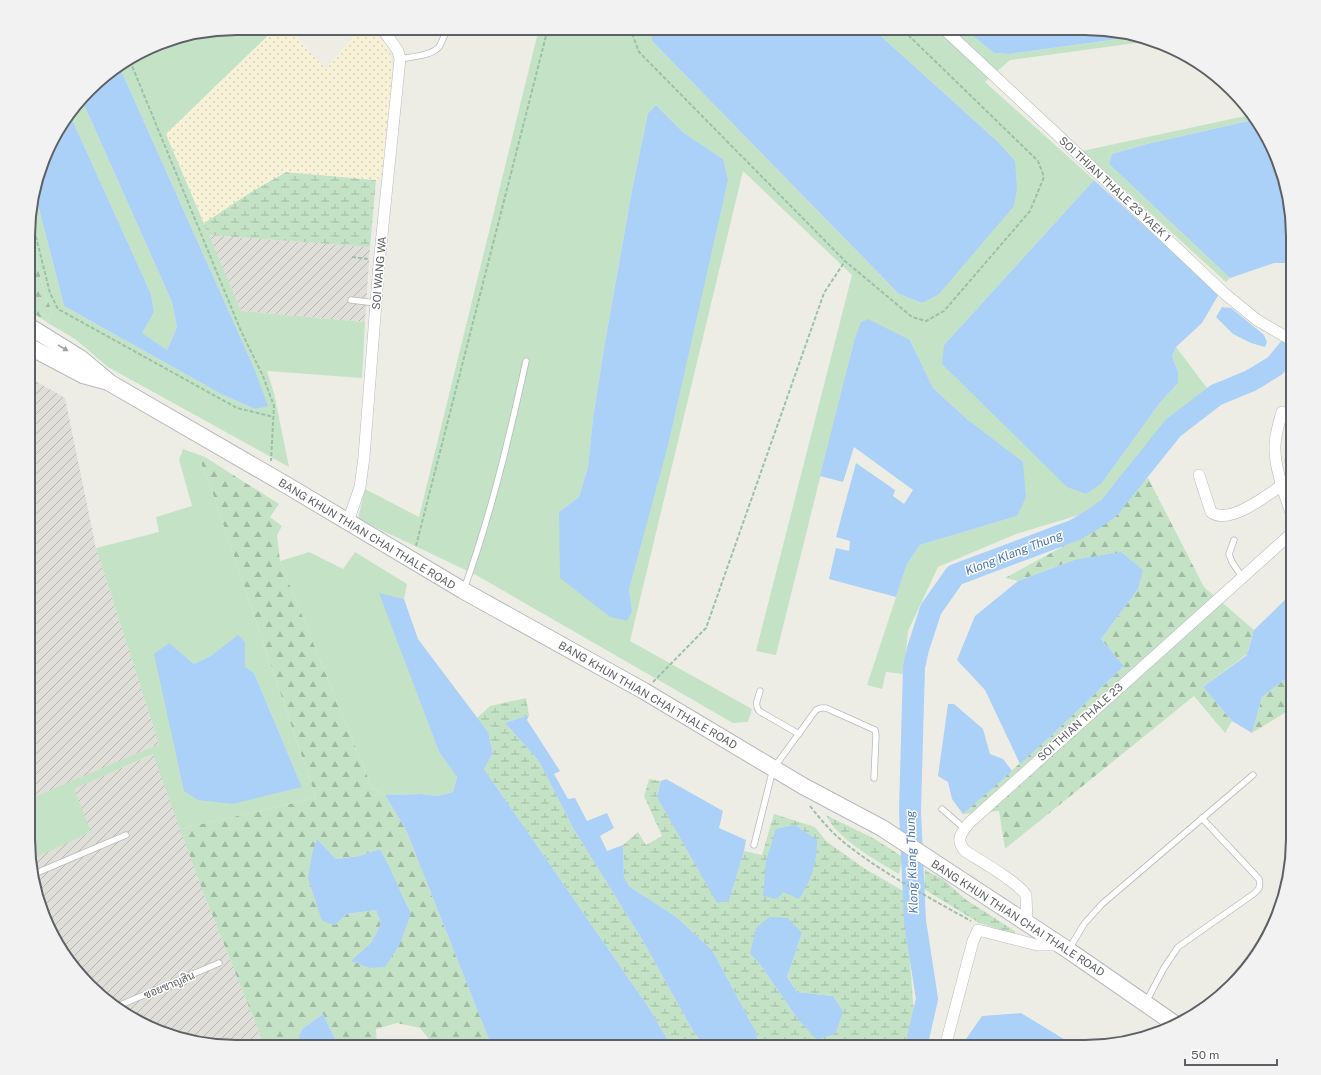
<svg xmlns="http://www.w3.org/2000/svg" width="1321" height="1075" viewBox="0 0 1321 1075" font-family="'Public Sans',Sarabun,sans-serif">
<defs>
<pattern id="industrial-furrows" width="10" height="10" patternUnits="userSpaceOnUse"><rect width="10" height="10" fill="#e0ded9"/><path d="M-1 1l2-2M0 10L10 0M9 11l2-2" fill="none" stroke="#b9b7b4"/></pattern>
<pattern id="forest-firs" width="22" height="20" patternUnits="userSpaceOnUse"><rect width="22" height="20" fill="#c4e3c6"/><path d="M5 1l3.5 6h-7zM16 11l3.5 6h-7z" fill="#a2bba4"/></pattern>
<pattern id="wetland-marsh" width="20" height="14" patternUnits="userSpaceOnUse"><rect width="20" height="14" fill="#c4e3c6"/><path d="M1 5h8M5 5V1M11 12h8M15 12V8" fill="none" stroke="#a2bba4"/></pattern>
<pattern id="sand-dots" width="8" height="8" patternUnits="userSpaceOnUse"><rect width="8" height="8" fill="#f7f2d7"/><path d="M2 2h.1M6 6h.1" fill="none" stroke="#d6d2bb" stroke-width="1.8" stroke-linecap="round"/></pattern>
</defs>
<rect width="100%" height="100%" fill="#eeede5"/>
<g fill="url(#industrial-furrows)">
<polygon points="208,235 370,247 365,322 241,311"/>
<polygon points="29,377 65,398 96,548 159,744 29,800"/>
<polygon points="154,754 203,892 265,1047 223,1047 156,1031 89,986 49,931 28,853 29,808"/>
</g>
<g fill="#c4e3c6" fill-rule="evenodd">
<polygon points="236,28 276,28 166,134 241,311 365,322 362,378 267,371 274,393 289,467 108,367 75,339 48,323 52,311 44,292 30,232 30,209 35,193 64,306 221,394 255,409 267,405 255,370 120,68 169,39"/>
<path d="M539 28H651L652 41 899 294 922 303 997 141 872 28H963L994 53 1009 54 1133 37 1151 41 1010 60 985 82 1094 180 944 345 1102 483 1159 404 1178 383V372L1172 356 1176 347 1210 392 1180 413 1092 511 1016 534 938 567 908 631 904 674 886 672 882 689 867 685 907 564 920 545 1017 516 968 420 933 388 910 340 854 341 776 655 756 651 852 275 743 171 630 641 752 709 748 722 733 723 476 575 358 519 365 489 419 517ZM656 105 684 133 723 159 629 589 632 611 559 512 579 497 588 467 593 418 604 348 632 190 648 113Z"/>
<polygon points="82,100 172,302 177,327 167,350 141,333 154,312 151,294 70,115"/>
<polygon points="1250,115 1253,120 1147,144 1112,154 1109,164 1230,278 1226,282 1082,151"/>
<path d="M183 449 205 457 201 463 211 488 316 798 180 829 153 754 74 789 91 832 30 860 28 853 29 799 159 744 96 548 159 532 156 517 192 506 179 460ZM238 636 245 668 254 673 302 787 169 643 194 664 212 655Z"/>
<polygon points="309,552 343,569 355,552 407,584 404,599 380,594 439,752 457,777 453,792 438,796 421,794 385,795 372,788 280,561"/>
</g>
<g fill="url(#forest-firs)" fill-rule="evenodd">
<polygon points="30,232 44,292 52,311 48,323 30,311"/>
<path d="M205 457 279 504 270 517 282 526 277 535 280 561 372 788 385 795 406 830 492 1047H435L420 1028 397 1023 376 1029 377 1047H339L323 1014 302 1029 295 1047H265L203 892 180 829 316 798 211 488 201 463ZM317 839 336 859 359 856 380 849 411 913 371 943 381 924 376 910 347 914 335 925Z"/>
<polygon points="1148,478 1204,587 1254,630 1247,654 1203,687 1232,721 1225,733 1194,696 1005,849 999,811 963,814 1054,733 1124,666 1101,639 1138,589 1074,560 1018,581 1005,578 1082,536 1139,485"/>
<polygon points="1293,673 1293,708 1252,733 1262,697"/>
</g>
<g fill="url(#wetland-marsh)" fill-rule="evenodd">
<polygon points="286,172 376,180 370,247 208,235 204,223 251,192"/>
<polygon points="1293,453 1293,499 1284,460"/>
<polygon points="526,698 529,715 505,723 539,761 573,828 643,941 693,1031 705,1047 672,1047 649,1008 484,769 493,753 488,732 477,718 490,706"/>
<path d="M649 779 661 781 657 797 729 901 744 851 762 855 774 814 815 827 826 841 864 868 905 892 915 1028 899 1047H759L756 1032 712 950 675 916 630 887 624 877 623 845 638 832 646 845 662 836 644 796ZM802 933 787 977 797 992 833 996 797 1018 759 963 750 954Z"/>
<path d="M826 815 875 839 903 857 899 874C877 861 837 839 826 815Z"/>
<polygon points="925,870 943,879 965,899 1015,931 1015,934 979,923 924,889"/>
</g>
<polygon fill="url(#sand-dots)" points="276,28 288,28 326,69 360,28 368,28 390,48 392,71 383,179 376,180 286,172 251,192 204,223 166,134"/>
<g fill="#abd1f8">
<polygon points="651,28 872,28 997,141 1015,161 1017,189 1014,206 939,294 922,303 899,294 652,41"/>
<polygon points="963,28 1098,28 1133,37 1009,54 994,53"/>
<polygon points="120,68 255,370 268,406 255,409 221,394 64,306 35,193 56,132 70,115 151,294 154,312 142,333 167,350 177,327 172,302 82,100 99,79"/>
<polygon points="656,105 684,133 723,159 728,180 668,445 629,589 632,611 627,621 610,617 560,578 559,512 579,497 588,467 593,418 604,348 632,190 648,113"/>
<polygon points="1253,120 1277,156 1293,236 1293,256 1287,263 1274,263 1230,278 1109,164 1112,154 1147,144"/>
<polygon points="1094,180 1219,294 1202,323 1176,347 1172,356 1178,372 1178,383 1159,404 1102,483 1086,494 1067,487 942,364 944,345"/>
<polygon points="1222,307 1231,308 1264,335 1267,342 1265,347 1251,343 1233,334 1216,317"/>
<polygon points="868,319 910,340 933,388 968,420 1023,462 1026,497 1017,516 920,545 907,564 896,597 829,579 836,548 849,551 850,541 836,537 856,463 895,490 893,496 904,504 913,490 854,447 843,482 820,476 854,341 861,322"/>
<polygon points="1121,552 1143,570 1138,589 1101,639 1124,666 1054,733 1020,764 985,690 957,660 975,616 1018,581 1074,560"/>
<polygon points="1293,592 1293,673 1262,697 1252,733 1232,721 1203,687 1247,655 1254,630"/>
<polygon points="379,593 404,599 418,639 488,732 493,753 484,769 649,1008 672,1047 492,1047 406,830 385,795 421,794 438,796 453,792 457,777 439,752"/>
<polygon points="238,635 245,642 245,667 254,673 302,787 233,804 198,800 184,791 154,654 169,643 194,664 212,655"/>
<polygon points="948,704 954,704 983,729 990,754 1003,759 1012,771 963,814 952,799 948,782 938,776"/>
<polygon points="529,715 527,720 560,771 554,774 568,799 575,798 587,821 607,813 614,828 600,836 607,851 623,845 624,877 630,887 675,916 712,950 756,1032 759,1047 705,1047 693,1031 643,941 573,828 539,761 505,723"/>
<polygon points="666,779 723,811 719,828 746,840 744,851 729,901 717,903 657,797 661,781"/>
<path d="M795 825 817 840C817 863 812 879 799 899L783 892 777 899 763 896 766 861 776 829Z"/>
<path d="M317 839 336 859 359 856 380 849C392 870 400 892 411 913L400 944 385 967 370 968 351 961 371 943 381 924 376 910 347 914 335 925 322 921 308 878 313 850Z"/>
<polygon points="769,917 788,918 802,933 787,977 797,992 833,996 843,1011 836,1033 817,1040 797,1018 759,963 750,954 756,928"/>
<polygon points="1021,1013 1077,1047 963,1047 966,1039 982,1016"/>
<polygon points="323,1014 339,1047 295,1047 302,1029"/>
</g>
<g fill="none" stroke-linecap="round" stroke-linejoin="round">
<polyline stroke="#abd1f8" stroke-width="22" points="916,1047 927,999 915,921 910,811 914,667 918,649 931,609 955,575 1075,530 1095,518 1109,508 1173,428 1216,395 1250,381 1275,366 1293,344"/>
<g stroke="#b7babe" stroke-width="7">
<g id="service">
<path d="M400 59C410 57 430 56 438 48 442 44 444 34 448 28"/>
<polyline points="351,300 376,303"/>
<polyline points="1234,540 1229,554 1232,562 1242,577"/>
<path d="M464 589C491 515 509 438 526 361"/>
<path d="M760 691C758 699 754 704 759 711L799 734"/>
<polyline points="942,809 965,829"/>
<polyline points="754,845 773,769 816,710 821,708 826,708 875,730 876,735 874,778"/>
<polyline points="34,874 126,835"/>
<polyline points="1069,949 1084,924 1102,904 1253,775"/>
<path d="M1146 1002 1164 968 1178 947 1252 895C1259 890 1261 887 1259 879L1202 818"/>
<polyline points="118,1006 219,963"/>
</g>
</g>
<g stroke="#b7babe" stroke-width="12">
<g id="minor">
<polyline points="943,28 1064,141 1225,294 1257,320 1293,341"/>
<path d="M1282 412C1279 423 1275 435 1275 446 1274 468 1286 498 1293 519"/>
<path d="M1199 475 1211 512C1228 526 1268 495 1282 485"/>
<polyline points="348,522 360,487 364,457 379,264 400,59 398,51 382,28"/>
<path d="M1027 922 1026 895C1018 882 979 860 965 851 955 839 961 834 969 823L1293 532"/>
<polyline points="945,1047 973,941 978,930 1037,945 1060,945"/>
</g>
</g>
<g stroke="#b6b9be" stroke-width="18">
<g id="secondary">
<polyline points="30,327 80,358 110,383 288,486 464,591 644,691 803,786 882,828 1068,950 1175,1024"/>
<polyline points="30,347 83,375 105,381"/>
</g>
</g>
<g stroke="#9cc1a9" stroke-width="2" stroke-dasharray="4 2" stroke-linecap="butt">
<polyline points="630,28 639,52 845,261 912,317 926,321 944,311 1030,211 1044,177 1038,161 901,28"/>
<polyline points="130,61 241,331 263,376 274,406 271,461"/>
<polyline points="30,213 50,293 58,309 237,408 274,417"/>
<polyline points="352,257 369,259"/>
<polyline points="416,546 548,28"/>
<polyline points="653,682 706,628 824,293 845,261"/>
<path d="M810 806C821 820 832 833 846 844 884 874 928 897 971 921"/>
</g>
<use href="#service" stroke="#fff" stroke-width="5.5"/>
<use href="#minor" stroke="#fff" stroke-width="11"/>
<use href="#secondary" stroke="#fff" stroke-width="16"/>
</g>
<defs><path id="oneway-solid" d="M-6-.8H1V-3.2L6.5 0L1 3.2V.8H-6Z"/></defs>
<use fill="#9ea0a2" href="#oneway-solid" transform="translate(63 348) rotate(31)"/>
<g text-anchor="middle" stroke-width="3" stroke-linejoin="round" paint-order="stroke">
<g font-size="11" fill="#5d6064" stroke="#fff">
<text transform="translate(1115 189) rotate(43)" y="4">SOI THIAN THALE 23 YAEK 1</text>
<text transform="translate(379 273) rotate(-85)" y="4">SOI WANG WA</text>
<text transform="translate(367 534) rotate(31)" y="4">BANG KHUN THIAN CHAI THALE ROAD</text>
<text transform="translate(648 695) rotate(30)" y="4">BANG KHUN THIAN CHAI THALE ROAD</text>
<text transform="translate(1080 722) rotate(-42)" y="4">SOI THIAN THALE 23</text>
<text transform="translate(1018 918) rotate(33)" y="4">BANG KHUN THIAN CHAI THALE ROAD</text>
<text transform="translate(169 985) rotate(-23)" y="4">ซอยชาญสิน</text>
</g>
<g font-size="12" font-style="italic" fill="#4c77b2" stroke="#fff">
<text transform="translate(1014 553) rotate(-21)" y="4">Klong Klang Thung</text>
<text transform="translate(912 862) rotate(-92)" y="4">Klong Klang Thung</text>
</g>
</g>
<path d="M0 0H1321V1075H0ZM236 35H1085A201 201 0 0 1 1286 236V839A201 201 0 0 1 1085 1040H236A201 201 0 0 1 35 839V236A201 201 0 0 1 236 35Z" fill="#f2f2f3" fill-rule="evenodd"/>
<path fill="none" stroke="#5d6064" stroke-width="2" d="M236 35H1085A201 201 0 0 1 1286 236V839A201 201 0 0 1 1085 1040H236A201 201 0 0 1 35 839V236A201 201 0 0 1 236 35Z"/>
<path d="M1185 1059v6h92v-6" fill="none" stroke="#5d6064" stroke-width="2"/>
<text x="1191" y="1059" font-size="12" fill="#5d6064" stroke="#ffffff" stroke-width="3" paint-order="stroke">50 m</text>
</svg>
